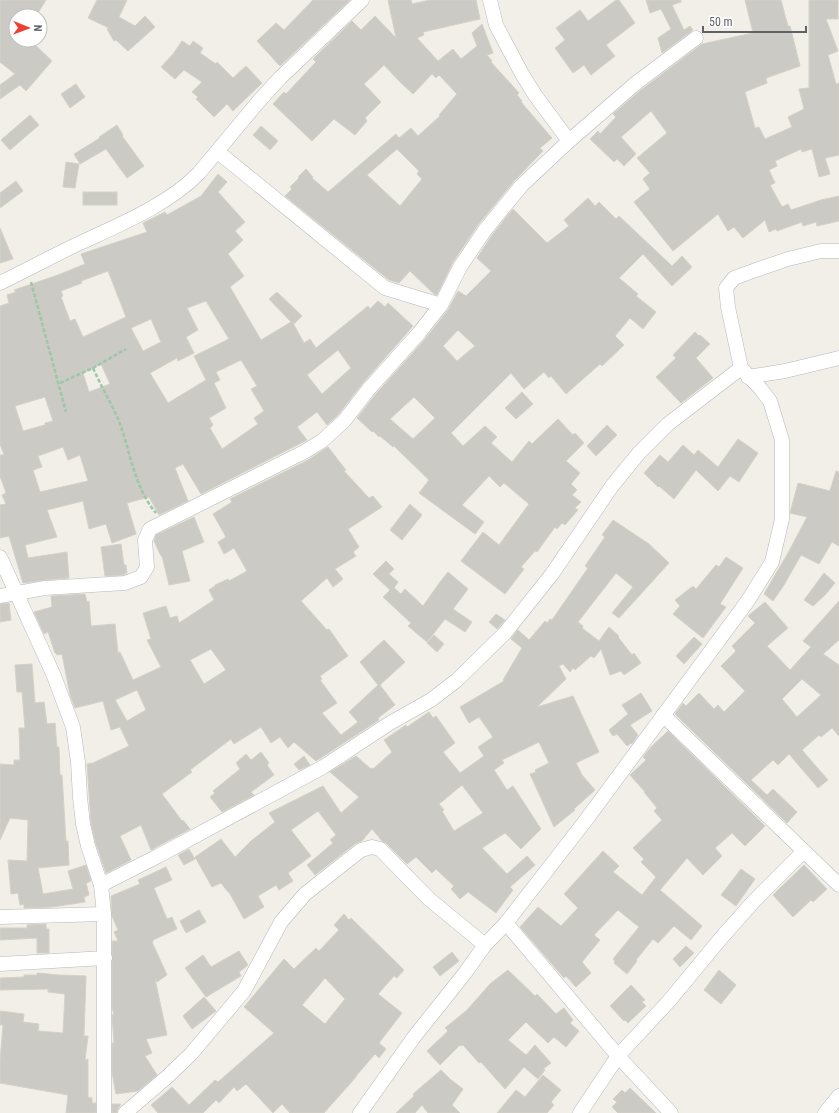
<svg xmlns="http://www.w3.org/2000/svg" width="839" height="1113" viewBox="0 0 839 1113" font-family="'Roboto Condensed',sans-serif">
<rect width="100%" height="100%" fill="#f1efe8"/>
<g fill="#cccac5" stroke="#d6d1c6" fill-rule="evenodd">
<polygon points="0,0 46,0 36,16 16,16 16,40 30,40 52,61 26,91 20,85 0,99 0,85 15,74 0,62"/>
<polygon points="97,0 127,0 119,17 135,26 145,16 155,27 128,51 116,40 114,41 107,29 109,28 88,18"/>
<polygon points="313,0 350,0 280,66 257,41 276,23 284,30"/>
<path d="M388 0H411L412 4 430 0H476L480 19 423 32 424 35 417 38 438 61 453 49 461 59 477 46 472 33 482 24 493 53 487 55 492 61 491 62 519 93 517 95 522 101 521 102 552 138 540 148 543 151 515 180 478 225 453 262 437 295 434 294 410 271 399 283 389 280 285 196 292 189 290 187 299 178 298 177 306 169 313 177 312 178 328 192 396 134 399 138 411 128 418 136 440 116 439 115 457 94 439 75 436 78 432 74 413 94 400 82 384 65 364 84 381 102 365 118 367 121 355 135 334 119 312 141 273 104 284 92 286 94 316 62 313 59 352 21 361 30 375 16 396 38ZM397 149 419 171 417 174 422 179 400 206 367 175Z"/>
<polygon points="616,0 619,0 635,23 606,45 615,56 591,75 584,65 573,73 555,48 565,40 556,28 580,10 588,21"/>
<polygon points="646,0 681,0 681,2 672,5 684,30 690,26 693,30 662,53 658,38 671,29 661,9 650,13"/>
<polygon points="745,0 781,0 788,26 790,26 800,66 766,78 767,83 745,92 755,128 759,127 765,139 792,127 788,117 804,109 799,89 809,88 809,0 838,0 838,19 826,19 838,51 828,55 836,84 839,83 839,155 825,158 830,174 819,177 812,149 802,152 801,149 775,161 777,166 769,170 775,183 770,185 782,207 788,204 791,210 821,200 839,196 839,221 817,226 816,222 803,226 802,222 777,231 776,229 769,232 765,220 743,238 734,227 728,231 718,214 673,251 634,202 650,189 643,179 650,173 637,158 667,133 651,111 621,137 636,154 624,166 617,159 614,162 590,139 598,131 600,134 616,117 613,114 641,90 702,44 753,33"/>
<polygon points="182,41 190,46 193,41 203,48 200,53 216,64 217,62 233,78 246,66 262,83 233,111 227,104 214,117 196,99 198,97 192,92 202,82 184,70 175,79 161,67 173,54"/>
<polygon points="76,84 85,97 70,108 61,94"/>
<polygon points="30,115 39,125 10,150 1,140"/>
<polygon points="117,125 123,135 122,136 144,166 127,178 106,149 80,164 74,154 100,138 99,137"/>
<polygon points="261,126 278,141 270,150 253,135"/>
<polygon points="66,162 79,164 75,188 63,187"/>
<path d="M218 174 227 182 218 192 245 222 235 231 243 240 228 254 244 276 230 287 261 340 291 322 269 299 277 292 302 316 294 324 293 323 304 343 310 339 316 348 368 306 370 309 378 301 385 307 388 303 413 326 362 384 338 415 327 425 317 412 297 427 307 440 201 494 183 464 175 468 188 501 159 515 149 497 127 503 136 534 112 543 106 524 89 529 83 501 47 510 57 537 25 545 28 558 67 552 69 578 44 580 23 583 9 536 0 538V505L6 504 2 495 6 493 0 476V455H4L0 444V306L9 303 7 295 16 292 14 290 58 275 85 264 81 254 147 232 143 223 165 212 167 215 201 196ZM108 271 126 317 83 337 75 319 70 321 61 297 63 296 61 291 82 283 81 281ZM206 301 229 339 194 356 206 380 168 403 150 373 177 358 178 361 194 353 186 337 198 330 187 308ZM151 319 161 342 143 351 131 328ZM338 350 351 368 322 394 307 375ZM241 360 257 386 251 389 264 411 254 418 258 424 222 449 210 428 213 425 209 418 226 408 214 383 220 380 216 372ZM101 364 110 384 89 392 83 373ZM45 397 53 421 45 423V425L23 431 15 406ZM63 447 68 460 80 455 88 481 40 492 33 470 42 467 38 456Z"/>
<polygon points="16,181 23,191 0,208 0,193"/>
<rect x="83" y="192" width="34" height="13"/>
<path d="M588 198 595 206 599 202 616 219 619 216 672 266 682 256 692 267 672 286 643 254 619 278 638 294 636 296 656 312 643 329 630 318 615 336 624 345 602 366 600 364 566 394 551 376 549 378 544 372 524 389 511 373 451 433 463 446 485 426 497 437 491 443 512 462 529 441 532 444 558 419 573 435 575 433 584 443 566 461 580 473 571 484 577 490 572 495 581 502 575 508 578 510 565 525 562 523 557 529 555 527 537 552 535 551 521 567 524 569 505 594 461 561 483 532 499 545 529 504 504 483 500 487 489 476 462 505 484 522 475 534 419 493 429 480 394 446 393 447 380 436 379 437 373 431 372 432 357 418 375 395 426 338 448 310 458 291 466 296 491 271 477 258 492 235 513 209 547 243 569 226 564 220ZM458 330 475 346 457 361 443 346ZM414 397 435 418 413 439 390 419Z"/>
<polygon points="0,228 13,259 0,263"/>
<polygon points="695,332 699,336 700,335 710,344 696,358 713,378 681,403 656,377 676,358 673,355"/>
<polygon points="522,392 533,404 516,419 505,408"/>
<polygon points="607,425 617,435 596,456 587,446"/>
<polygon points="738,439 758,453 739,482 730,476 718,491 696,470 674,499 659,486 658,487 644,473 660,455 668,462 683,445 694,455 698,450 718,467"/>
<path d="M328 447 346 470 344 471 369 498 373 496 382 507 348 529 359 547 353 552 356 556 335 569 343 579 333 587 327 578 301 601 327 630 329 629 348 656 320 676 322 679 320 680 337 703 322 713 341 735 358 722 349 712 378 685 360 662 384 640 405 662 380 685 395 705 378 718 379 720 316 761 294 742 288 748 280 737 271 743 261 727 234 744 231 739 190 770 192 772 162 794 182 821 183 820 190 829 151 850 141 825 120 836 131 860 106 873 96 844 91 823 87 764 93 763 129 746 120 727 111 730 103 701 75 708 70 695 62 654 57 655 56 653H55L48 632 44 634 34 612 52 607 51 596 85 594 87 602 89 601 91 626 115 624 118 653 120 652 133 680 161 667 147 640 151 639 143 613 166 606 170 618 177 616 179 623 214 600 209 590 215 586V585L228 579 229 581 247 571 234 548 224 554 218 542 226 537 213 514 232 502 230 499 308 460ZM211 649 226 670 204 684 190 660ZM137 690 146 710 127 721 115 700Z"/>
<polygon points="836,471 839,472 839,546 832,542 819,564 801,555 784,585 773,601 764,594 788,553 807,517 790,513 798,483 830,491"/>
<polygon points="410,504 422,515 402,540 390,530"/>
<polygon points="194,517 204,542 182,551 190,581 169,585 162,556 161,556 154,541 156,535"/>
<path d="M613 520 649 544 669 563 619 618 612 613 633 587 616 573 578 622 583 626 582 628 599 641 609 627 619 636 618 637 632 655 634 653 641 663 624 675 621 671 610 675 601 649 594 658 591 656 575 670 573 668 570 672 563 664 559 666 566 679 537 707 573 696 599 752 576 763 582 775 595 790 574 809 575 810 554 827 530 774 536 772 535 770 549 763 539 742 502 760 504 763 494 770 507 790 513 786 541 829 521 849 505 833 482 848 507 874 527 856 535 865 510 887 513 890 496 913 468 892 460 899 451 889 454 886 436 869 432 873 416 857 407 864 386 843 382 841 372 829 362 841 356 843 347 850 315 875 307 865 333 843 330 840 336 835 318 811 291 830 311 856 288 873 293 881 279 890 276 885 258 896 264 907 244 919 229 892H228L221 883 212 887 195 857 221 839 235 857 251 841 275 822 269 813 323 786 341 813 359 797 330 772 356 756 371 769V768L373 769 392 752 384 740 406 725 407 727 429 712 433 718 436 716 455 743 443 752 460 773 484 756 478 747 493 737 479 717 469 723 460 707 504 681 503 680 522 648 511 639 518 630 529 640 545 621 547 623 550 619 552 620 588 568 585 566 605 537 602 535ZM462 785 483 813 454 831 442 811 444 810 439 804Z"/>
<polygon points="121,544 124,565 126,565 127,573 123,575 105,576 101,547"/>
<polygon points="726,557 743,568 720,604 726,607 703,638 673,614 680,606 675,600 693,586 696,589 716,565 719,567"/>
<polygon points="386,561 394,569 389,574 398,582 394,588 401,594 405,589 423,606 440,582 448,572 468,589 453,609 472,622 465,632 445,619 427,642 408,626 411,623 383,597 390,590 373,574"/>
<polygon points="824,573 835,583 825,595 813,606 804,600"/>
<path d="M839 601V640L823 654 839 665V736L832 728 821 737 819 735 802 750 828 780 818 788 789 754 778 765 773 760 751 780 767 795 773 789 797 812 787 823 675 714 683 703 686 706 699 693 714 709 718 705 724 712 745 691 721 666 736 651 732 646 755 623 748 616 765 602 788 628 767 646 790 670 811 647 803 641ZM802 679 821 695 797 717 782 699Z"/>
<polygon points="9,603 11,620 0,622 0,604"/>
<polygon points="496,614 505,620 497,629 489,622"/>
<polygon points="434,635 444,644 437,652 427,643"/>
<polygon points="694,637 702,644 684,664 676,656"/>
<polygon points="32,664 35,703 44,702 47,724 55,723 57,747 59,747 60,775 62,775 66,841 68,841 69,865 38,868 43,894 73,889 68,871 86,865 91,881 86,883 89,895 84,897 85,902 52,907 24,908 24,904 20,905 18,893 11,894 8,860 27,861 28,820 10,818 0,840 0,764 14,765 14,760 20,760 19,728 25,728 22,692 17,692 15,665"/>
<polygon points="641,693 652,711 630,725 638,735 632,744 631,743 627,746 617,734 613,736 609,730 628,714 622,705"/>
<polygon points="668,731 765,826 745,846 732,833 715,848 722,856 703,875 687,858 660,890 702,926 691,940 674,926 658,943 653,939 636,960 637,961 627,974 614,963 615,961 613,959 639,927 618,910 594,935 600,940 582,962 591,973 576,987 566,976 564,978 520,927 538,907 561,926 578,908 564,894 603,851 619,866 613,872 642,895 656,877 641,862 644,859 633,848 662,820 654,811 657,808 644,792 645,792 630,775 646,760 643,757 651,747"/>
<polygon points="261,752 269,763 267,765 274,775 251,792 254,795 222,812 210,797 215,793 213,791 240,769 236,763 246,754 251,760"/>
<polygon points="304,756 310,765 299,770 294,764"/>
<polygon points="189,849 195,859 184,865 178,855"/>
<polygon points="804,865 827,889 813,902 811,900 793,917 773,895"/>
<polygon points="166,867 172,880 154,888 167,919 172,917 177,929 153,940 153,942 152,942 167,975 157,982 155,979 167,1035 146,1039 152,1053 145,1056 157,1075 138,1091 116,1094 112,1072 112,1043 114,1043 112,1015 114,1014 112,1008 112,941 118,941 114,932 118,930 112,916 111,896 140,884 138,880"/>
<polygon points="741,869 755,879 736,906 721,895"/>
<polygon points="199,910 206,922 186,933 180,921"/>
<path d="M344 914 349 920 351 918 404 970 397 978 394 976 378 994 402 1013 379 1043 386 1049 379 1058 375 1054 356 1076V1077L324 1113H290L282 1104 273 1113 246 1084 237 1091 234 1087 219 1103 216 1100 203 1113H158L151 1105 172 1087 189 1105 215 1080 218 1082 274 1033 244 1007 284 959 294 969 316 948 319 951 339 930 334 925ZM325 978 345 999 325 1024 302 1005Z"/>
<polygon points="46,924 46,929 49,929 49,953 37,953 37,938 0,940 0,928 27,928 27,925"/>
<polygon points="686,946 694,953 680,967 673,959"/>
<polygon points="239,951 248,965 239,972 241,976 206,997 185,968 203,955 211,967"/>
<polygon points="452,952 459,961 440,976 433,967"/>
<polygon points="508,970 535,996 537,994 556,1014 564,1008 573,1020 570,1023 579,1031 566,1047 554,1037 548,1043 526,1022 508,1040 526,1055 535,1045 551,1063 543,1069 545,1070 538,1079 524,1067 505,1089 481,1062 479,1063 463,1045 461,1046 460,1045 440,1065 427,1051 448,1031 445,1028 467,1010 490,984"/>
<polygon points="719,970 736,985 721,1004 704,990"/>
<polygon points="37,973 59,975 86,976 84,1036 88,1036 85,1060 88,1059 88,1097 92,1098 92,1103 96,1103 96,1113 66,1113 68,1095 0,1083 0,1061 3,1025 0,1025 0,1011 24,1014 23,1022 39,1024 38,1031 63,1033 65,994 48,992 48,989 0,990 0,978 24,977 24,975 37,975"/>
<polygon points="631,985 645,1000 642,1002 646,1006 628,1023 625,1020 624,1021 610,1006"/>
<polygon points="204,997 216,1011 192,1029 183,1016"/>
<polygon points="441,1070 450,1079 463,1089 452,1105 460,1113 428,1113 422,1105 415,1113 396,1113 414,1096 413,1094"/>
<polygon points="543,1075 561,1090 551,1102 554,1105 547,1113 497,1113 516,1090 525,1097"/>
<polygon points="630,1088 656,1113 618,1113 612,1107 617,1102 613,1099 622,1090 625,1093"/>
<polygon points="112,1104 121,1104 117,1110 117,1113 112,1113"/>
</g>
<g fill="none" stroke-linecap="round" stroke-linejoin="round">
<g stroke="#b5b8bc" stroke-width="15">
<g id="minor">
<polyline points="569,141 636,83 696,38"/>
<polyline points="218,152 385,288 441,305"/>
<path d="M0 283C27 270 54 255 82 242 121 224 169 204 199 173L259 101 280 78 362 0"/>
<polyline points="748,377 785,371 839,358"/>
<polyline points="0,557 54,676 73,727 78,762 80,797 83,824 88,846 101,885 104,914 104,1113"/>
<polyline points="0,596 45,588 125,583 141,577 147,567 145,540 150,529 304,452 322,441 344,421 368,390 419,333 441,305 460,267 485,230 522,185 569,141 535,95 522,74 496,25 490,0"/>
<polyline points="663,715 839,885"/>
<polyline points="101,885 158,856 323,767 390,723 431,700 457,680 505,633 552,574 612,486 639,453 668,424 741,368"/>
<polyline points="0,917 104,914"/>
<polyline points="506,923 618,1056 671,1113"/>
<polyline points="0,964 105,958"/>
<polyline points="125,1113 167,1077 191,1054 244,991 281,922 305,894 361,850 372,847 380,849 429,899 485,945"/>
<polyline points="360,1113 414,1037 465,973 485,945 506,923 586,820 747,602 772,562 782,519 782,440 770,401 760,388 741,368 728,307 726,288 734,278 753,271 788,259 821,251 839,251"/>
<polyline points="580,1113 618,1056 669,1001 722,937 754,901 804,851"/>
<polyline points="825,1113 839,1096"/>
</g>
</g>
<g stroke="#9cc7a9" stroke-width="2.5" stroke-dasharray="4 2" stroke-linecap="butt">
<polyline points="31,282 66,412"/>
<path d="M93 368C101 386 111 403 119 421 130 451 135 489 156 513"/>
<polyline points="60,383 93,368 126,349"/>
</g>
<use href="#minor" stroke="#fff" stroke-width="14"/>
</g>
<g transform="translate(28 28) rotate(91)"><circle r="19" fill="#ffffff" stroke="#bfc1c3"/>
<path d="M0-3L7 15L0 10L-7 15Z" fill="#ea4335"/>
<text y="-6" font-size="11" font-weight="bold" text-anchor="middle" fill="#5f6368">N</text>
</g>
<path d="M703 26v6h103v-6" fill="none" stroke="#5f6368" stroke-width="2"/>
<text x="709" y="26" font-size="12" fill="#5f6368" stroke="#ffffff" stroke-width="3" paint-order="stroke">50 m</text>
</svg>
